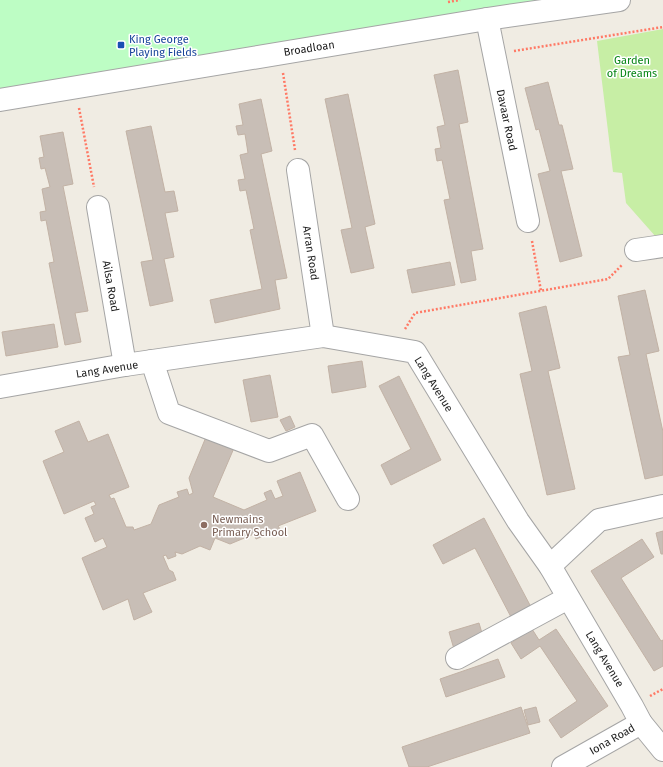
<svg xmlns="http://www.w3.org/2000/svg" width="663" height="767" viewBox="0 0 663 767" font-family="'Fira Sans',sans-serif">
<rect width="100%" height="100%" fill="#f0ece3"/>
<polygon fill="#c7eea5" points="663,29 663,236 656,237 626,203 622,173 613,172 597,41"/>
<polygon fill="#bdfdc4" points="0,0 566,0 0,90"/>
<g fill="#c8beb6" stroke="#c2b2a5">
<polygon points="458,70 468,122 459,124 483,249 471,251 476,280 461,283 444,200 450,199 442,160 437,161 435,149 441,148 437,127 445,125 434,75"/>
<polygon points="548,82 559,125 562,125 573,169 561,171 582,256 560,262 538,174 550,171 539,129 536,130 525,88"/>
<polygon points="348,94 375,224 365,227 374,268 351,273 341,230 352,228 325,99"/>
<polygon points="261,99 272,151 261,154 287,278 275,280 280,309 215,323 210,300 262,289 250,230 254,229 246,190 240,191 238,180 245,179 240,155 248,153 245,134 238,135 236,126 243,125 239,104"/>
<polygon points="151,126 165,192 174,191 178,211 165,213 174,257 164,259 173,301 150,306 141,262 153,260 126,131"/>
<polygon points="63,132 73,184 63,186 88,311 75,313 81,342 65,345 49,263 54,262 46,220 41,221 40,212 46,211 42,189 50,187 45,168 41,169 39,158 44,157 40,136"/>
<polygon points="450,262 455,285 412,293 407,270"/>
<polygon points="645,290 659,351 646,354 663,432 663,475 645,479 618,357 630,355 618,296"/>
<polygon points="546,306 560,368 548,371 575,489 547,495 520,374 532,371 519,313"/>
<polygon points="54,324 58,347 6,356 2,332"/>
<polygon points="362,361 366,387 332,393 328,366"/>
<polygon points="270,375 278,417 251,422 243,380"/>
<polygon points="399,376 441,460 391,485 381,465 411,449 379,386"/>
<polygon points="290,416 295,427 286,431 280,420"/>
<polygon points="79,421 88,442 108,434 129,487 109,495 111,499 114,498 126,527 133,527 134,530 151,524 159,505 179,497 177,492 187,489 189,495 193,493 189,478 206,437 234,448 213,497 244,510 267,500 264,493 271,490 275,499 283,496 277,481 300,472 316,511 278,526 280,529 256,539 254,534 230,544 215,538 210,550 200,546 182,554 175,552 176,556 168,559 166,555 163,556 169,570 173,572 176,580 143,593 152,612 134,620 128,599 103,610 82,558 107,547 103,538 95,542 85,518 94,514 91,507 96,505 94,501 64,514 43,461 64,452 55,431"/>
<polygon points="484,518 531,607 511,617 475,548 443,564 433,545"/>
<polygon points="663,531 663,554 661,554 656,533"/>
<polygon points="642,539 654,557 621,578 661,641 663,640 663,666 654,671 591,571"/>
<polygon points="479,623 484,640 454,649 449,632"/>
<polygon points="532,629 539,640 556,629 608,706 561,738 549,720 577,701 540,646 521,659 511,643"/>
<polygon points="498,659 505,677 446,697 440,679"/>
<polygon points="521,707 530,733 427,767 409,767 402,747"/>
<polygon points="536,707 540,722 528,725 524,710"/>
</g>
<g fill="none" stroke-linecap="round" stroke-linejoin="round">
<g stroke="#a5a5a5" stroke-width="24">
<g id="minor">
<polyline points="487,19 528,221"/>
<polyline points="0,100 487,19 619,0"/>
<polyline points="298,170 323,336"/>
<polyline points="98,207 125,365"/>
<polyline points="636,250 663,246"/>
<polyline points="152,361 169,413 269,451 312,435 348,499"/>
<polyline points="0,387 125,365 323,336 415,352 518,521 550,566 632,706 641,723 663,750"/>
<polyline points="550,566 599,520 663,506"/>
<polyline points="457,658 568,598"/>
<polyline points="563,767 641,723"/>
</g>
</g>
<g stroke="#ff7965" stroke-width="2.5" stroke-dasharray="2 2" stroke-linecap="butt">
<polyline points="448,2 460,0"/>
<polyline points="514,51 663,27"/>
<polyline points="283,73 295,150"/>
<polyline points="79,108 94,187"/>
<polyline points="532,241 541,291"/>
<polyline points="405,329 415,313 608,279 622,265"/>
<polyline points="650,696 663,689"/>
</g>
<use href="#minor" stroke="#fff" stroke-width="22"/>
</g>
<rect fill="#1a4fb4" stroke="#fff" stroke-width="1.5" x="117" y="41" width="8" height="8" rx="2"/>
<circle fill="#8d6e63" stroke="#fff" stroke-width="1.5" cx="204" cy="525" r="4"/>
<g text-anchor="middle" stroke-width="3" stroke-linejoin="round" paint-order="stroke">
<g font-size="11" fill="#164399" stroke="#fff" text-anchor="start">
<text x="129" y="43">King George<tspan x="129" dy="13">Playing Fields</tspan></text>
</g>
<g font-size="11" fill="#1e1e1e" stroke="#fff">
<text transform="translate(309 48) rotate(-9)" y="4">Broadloan</text>
<text transform="translate(507 120) rotate(78)" y="4">Davaar Road</text>
<text transform="translate(311 253) rotate(81)" y="4">Arran Road</text>
<text transform="translate(111 286) rotate(80)" y="4">Ailsa Road</text>
<text transform="translate(107 369) rotate(-9)" y="4">Lang Avenue</text>
<text transform="translate(434 384) rotate(58)" y="4">Lang Avenue</text>
<text transform="translate(605 659) rotate(59)" y="4">Lang Avenue</text>
<text transform="translate(612 739) rotate(-30)" y="4">Iona Road</text>
</g>
<g font-size="11" fill="#048412" stroke="#fff">
<text x="632" y="64">Garden<tspan x="632" dy="13">of Dreams</tspan></text>
</g>
<g font-size="11" fill="#785e54" stroke="#fff" text-anchor="start">
<text x="212" y="523">Newmains<tspan x="212" dy="13">Primary School</tspan></text>
</g>
</g>
</svg>
